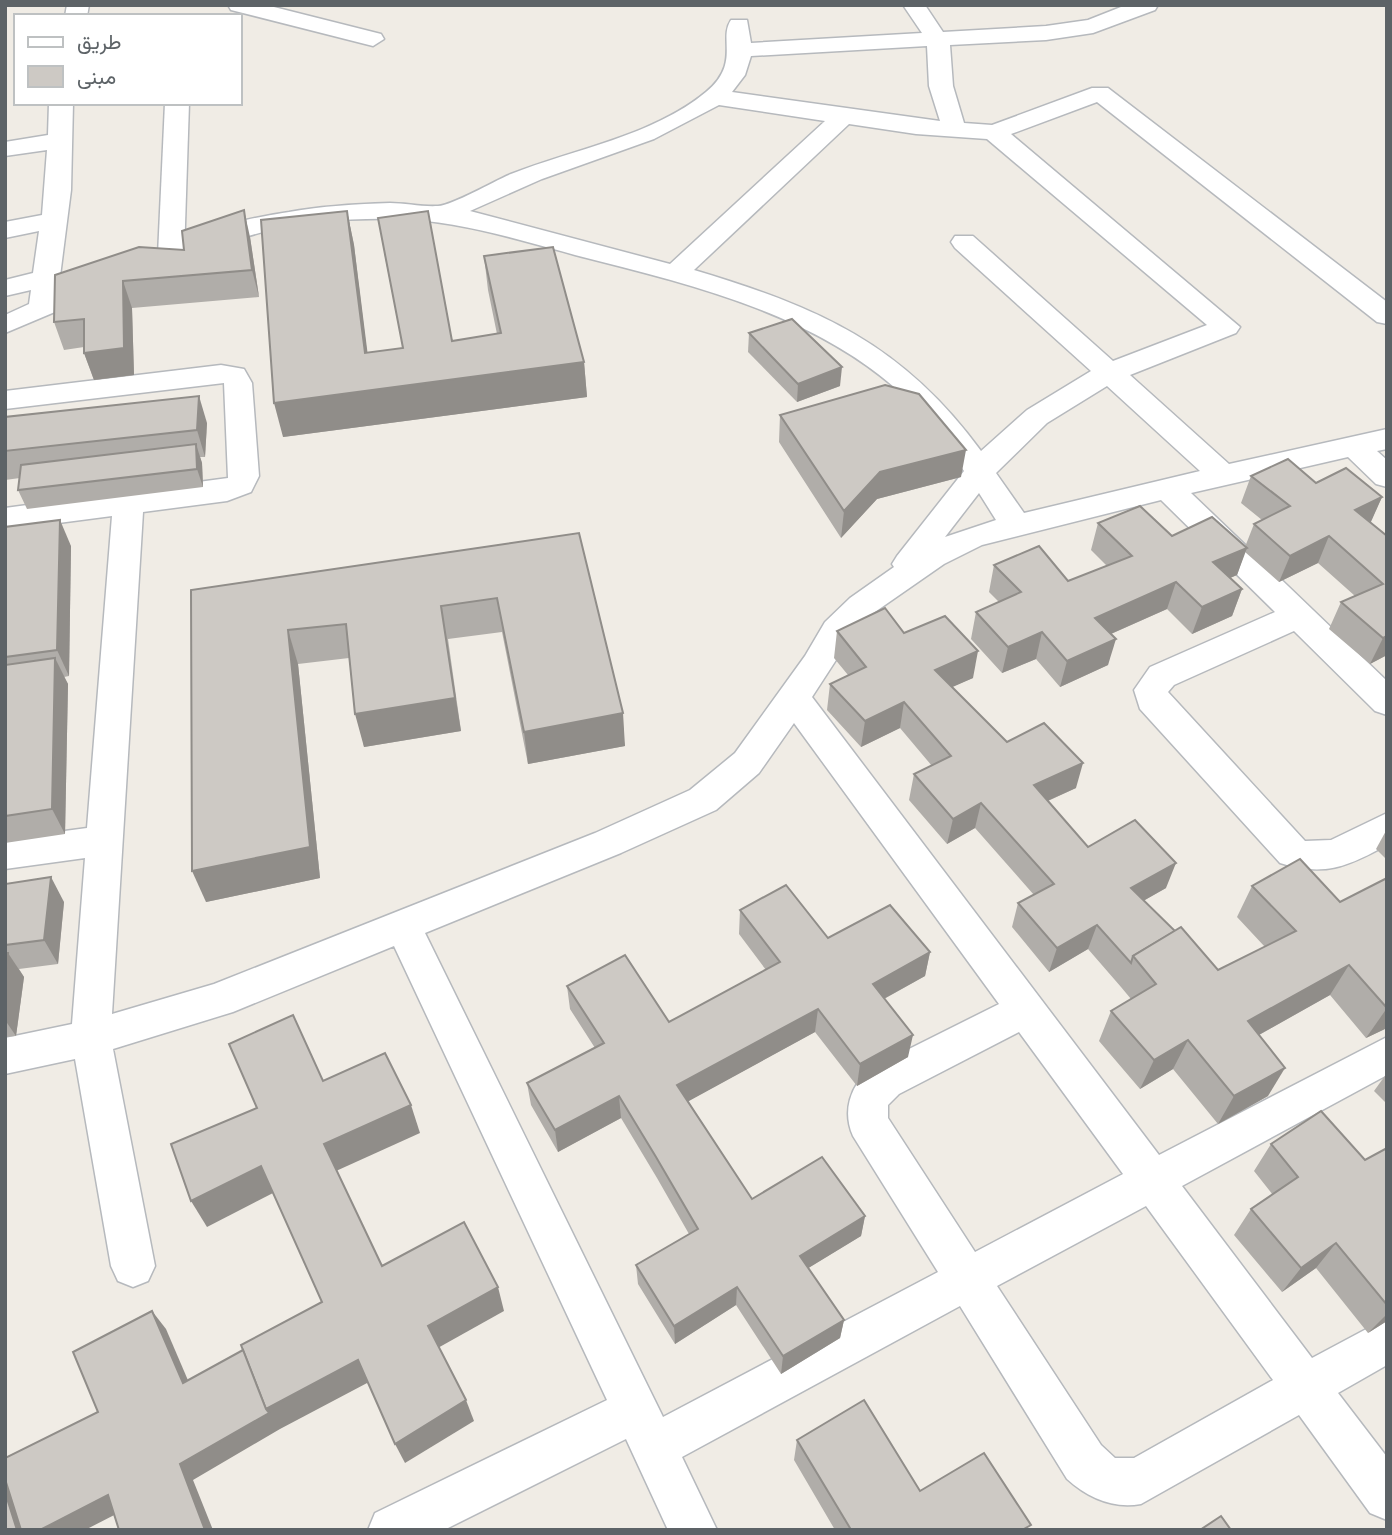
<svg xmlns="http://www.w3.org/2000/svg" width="1392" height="1535" viewBox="0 0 1392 1535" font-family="'Open Sans',Vazirmatn,sans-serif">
<rect width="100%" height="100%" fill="#f0ece5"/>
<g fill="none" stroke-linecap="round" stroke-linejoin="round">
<g stroke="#b6b9bd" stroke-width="3">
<g id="minor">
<polygon points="67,5 89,5 87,16 65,16"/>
<polygon points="228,5 266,5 381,34 384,39 373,46 231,10"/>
<path d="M903 5H925L943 32 1046 26 1088 20 1126 5H1158L1155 10 1093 33 1046 40 950 45 953 86 964 123 992 125 1092 88H1108L1387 302V324L1377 322 1097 102 1011 134 1240 327 1236 333 1130 375 1229 464 1387 429V449L1377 451 1387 460V487L1376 484 1348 457 1191 493 1387 681V715L1375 711 1294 631 1174 685 1168 692 1305 841 1331 840 1387 813V845C1347 867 1324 877 1280 863L1140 709 1134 690 1150 667 1275 612 1161 500 982 545 944 564 872 614 849 640 812 697 1159 1155 1387 1037V1075L1182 1186 1312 1358 1387 1318V1365L1338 1393 1387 1457V1520L1370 1513 1299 1415 1141 1504C1113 1509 1088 1498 1067 1479L960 1306 682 1457 717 1530H668L626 1439 444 1530H368L375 1513 607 1400 394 946 233 1012 113 1049 155 1266 148 1281 133 1287 118 1281 111 1266 75 1059 5 1074V1038L72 1024 85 858 5 869V839L87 828 112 516 5 530V508L228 478 224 383 5 409V391L221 365 244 369 252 383 259 476 251 492 227 501 143 512 112 1014 214 984 595 833 690 790 735 753 805 656 825 622 850 598 894 567 892 564 897 556 964 471 962 468C942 439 921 411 894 387 806 311 685 283 575 255 515 239 457 220 394 219 350 218 306 222 263 232 242 237 223 246 202 251L193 249 189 243C200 227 268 215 289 212 322 206 356 204 390 203 405 203 422 207 438 206 453 205 494 181 511 174 574 149 653 136 706 92 741 63 718 39 731 20H747L751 43 922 33ZM927 46 929 86 940 121 732 92 745 75 751 56ZM719 105 825 121 670 264 470 211 542 179 654 139ZM849 124 916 134 987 139 1207 325 1113 361 973 236H955L951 242 955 248 1091 371 1027 410 981 451C903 344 818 307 694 270ZM1107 386 1200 471 1024 513 996 473 1047 423ZM979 493 996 520 945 537ZM794 723 999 1004 871 1068C850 1086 842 1111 853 1136L938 1272 663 1417 425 933 621 853 716 810 759 773ZM1019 1032 1123 1174 975 1252 888 1118V1105L899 1094ZM1146 1206 1273 1380 1134 1458H1115L1101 1445 997 1286Z"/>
<polygon points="49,103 73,103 71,190 58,292 89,278 107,278 111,284 107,290 5,333 5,315 29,304 31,290 5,296 5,280 33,273 39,231 5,238 5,222 42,215 47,150 5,156 5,142 48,135"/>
<polygon points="165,103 189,103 184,255 180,261 162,261 158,255"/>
</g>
</g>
<use href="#minor" fill="#fff" fill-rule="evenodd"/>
</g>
<g fill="#b0ada9">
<polygon points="347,211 354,245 367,353 403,348 384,252 452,341 497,334 488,290 484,256 584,362 587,397 283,437"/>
<polygon points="250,237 259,297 132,308 134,375 94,380 84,353 84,347 64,350 54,322 55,275"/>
<polygon points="749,333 840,386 797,402 748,352"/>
<polygon points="780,415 961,477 877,499 841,538 779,442"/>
<polygon points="5,417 207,423 205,457 200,457 202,463 203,487 27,509 18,490 20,478 5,480"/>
<polygon points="1251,476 1316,483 1382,497 1370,523 1387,536 1387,655 1370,664 1329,629 1341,602 1355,596 1318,563 1279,582 1245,552 1237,575 1230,578 1242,589 1232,616 1192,634 1167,609 1111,634 1108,665 1060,687 1036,659 1002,673 971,639 976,612 999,602 989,592 994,565 1068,581 1107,566 1091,550 1098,523 1172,536 1245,547 1254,524 1262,520 1241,503"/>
<polygon points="5,527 71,546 69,676 64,677 68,684 65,834 5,843"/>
<polygon points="579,533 625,746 528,764 502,632 448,639 461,731 364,747 349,658 298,664 320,878 206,902 191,590"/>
<polygon points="837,631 904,633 973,678 951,687 1007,742 1076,788 1048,801 1088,847 1166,888 1143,901 1175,931 1218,970 1265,947 1237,917 1252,886 1340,902 1387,878 1387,1028 1366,1038 1330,995 1259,1035 1268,1096 1218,1124 1173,1069 1140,1089 1099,1041 1111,1011 1131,999 1121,987 1088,949 1049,972 1012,927 1018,903 1034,895 975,828 947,844 909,800 914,774 932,766 900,728 861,747 827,710 830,684 848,675 834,658"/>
<polygon points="1387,829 1387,860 1376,849"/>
<polygon points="5,884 64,902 58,964 19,969 24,977 16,1036 5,1037"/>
<polygon points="740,910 828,938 930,952 925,976 884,999 908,1057 857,1086 815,1032 688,1101 752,1199 865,1216 861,1236 808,1268 844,1320 840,1338 781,1374 736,1305 675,1344 638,1284 636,1265 689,1234 657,1178 621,1118 558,1152 531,1105 527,1083 595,1048 570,1009 567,986 669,1022 766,970 739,934"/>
<polygon points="1387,1073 1387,1104 1374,1091"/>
<polygon points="1271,1144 1365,1160 1387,1148 1387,1321 1368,1333 1316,1268 1282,1292 1234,1235 1251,1209 1273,1195 1254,1171"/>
<polygon points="797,1440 920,1491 1027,1530 835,1530 794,1460"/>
</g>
<g fill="#908d89">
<polygon points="244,210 250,237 259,297 252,270"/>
<polygon points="347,211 354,245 372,388 365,353"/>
<polygon points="123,281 132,308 134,375 94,380 84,353"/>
<polygon points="584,362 587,397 283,437 274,403"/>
<polygon points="842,367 840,386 797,402 798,384"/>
<polygon points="199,396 207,423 205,457 197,430"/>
<polygon points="196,444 202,463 203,487 197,469"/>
<polygon points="966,450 961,477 877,499 841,538 844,511 880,472"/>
<polygon points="1382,497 1370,524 1355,510"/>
<polygon points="60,520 71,546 69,676 57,650"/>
<polygon points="1329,536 1318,563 1279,582 1290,556"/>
<polygon points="1247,548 1237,575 1204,589 1213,562"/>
<polygon points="1176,582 1167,609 1088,644 1095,618"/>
<polygon points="1242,589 1232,616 1192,634 1202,607"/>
<polygon points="441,606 461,731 364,747 355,714"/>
<polygon points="288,630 298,664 320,878 206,902 192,871"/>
<polygon points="1042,632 1036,659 1002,673 1008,647"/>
<polygon points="1387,636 1387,655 1370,664 1383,638"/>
<polygon points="1116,639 1108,665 1060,687 1067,661"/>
<polygon points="978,651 973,678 930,697 935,670"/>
<polygon points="55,658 68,684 65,834 52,809"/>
<polygon points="904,702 900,728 861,747 865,721"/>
<polygon points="623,713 625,746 528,764 524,732"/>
<polygon points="1083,763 1076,788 1027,810 1034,785"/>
<polygon points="981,803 975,828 947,844 953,819"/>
<polygon points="1176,863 1166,888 1122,913 1131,888"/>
<polygon points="51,877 64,902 58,964 44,940"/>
<polygon points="1097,925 1088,949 1049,972 1057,948"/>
<polygon points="930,952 925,976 869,1007 873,984"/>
<polygon points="8,953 24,977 16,1036 5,1020 5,977"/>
<polygon points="1349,965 1330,995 1232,1050 1248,1021"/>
<polygon points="1387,1008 1387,1028 1366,1038"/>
<polygon points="818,1009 815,1032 678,1107 677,1085"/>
<polygon points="913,1035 908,1057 857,1086 860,1064"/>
<polygon points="1188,1040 1173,1069 1140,1089 1154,1060"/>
<polygon points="1285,1068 1268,1096 1218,1124 1234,1096"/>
<polygon points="619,1096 621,1118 558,1152 555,1130"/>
<polygon points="411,1105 420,1133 336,1171 324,1144"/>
<polygon points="261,1166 275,1192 207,1227 191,1201"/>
<polygon points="865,1216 861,1236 797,1275 800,1256"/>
<polygon points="1336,1243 1316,1268 1282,1292 1301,1268"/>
<polygon points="498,1287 504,1311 436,1349 428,1326"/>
<polygon points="737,1287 736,1305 675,1344 674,1326"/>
<polygon points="152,1311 166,1329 196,1399 183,1383"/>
<polygon points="1387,1314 1387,1321 1368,1333"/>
<polygon points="844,1320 840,1338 781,1374 783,1356"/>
<polygon points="358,1360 369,1382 280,1429 193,1480 213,1530 205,1530 180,1464 266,1409"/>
<polygon points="466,1400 474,1421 405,1463 395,1444"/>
<polygon points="5,1466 35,1530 17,1530 5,1492"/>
<polygon points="108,1495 124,1510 85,1530 40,1530"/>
</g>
<g fill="#cdc9c4" stroke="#908d89" stroke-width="2">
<polygon points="244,210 252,270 123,281 124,348 84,353 84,319 54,322 55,275 139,247 184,250 182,231"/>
<polygon points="347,211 365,353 403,348 378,218 428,211 452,341 501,333 484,256 553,247 584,362 274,403 261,220"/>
<polygon points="792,319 842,367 798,384 749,333"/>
<polygon points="885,385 919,394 966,450 880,472 844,511 780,415"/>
<polygon points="199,396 197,430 5,451 5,417"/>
<polygon points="196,444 197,469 18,490 21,465"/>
<polygon points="1288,459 1316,483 1346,468 1382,497 1355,510 1387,536 1387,636 1383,638 1341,602 1383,584 1329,536 1290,556 1254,524 1290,506 1251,476"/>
<polygon points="1140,506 1172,536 1212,517 1247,548 1213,562 1242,589 1202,607 1176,582 1095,618 1116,639 1067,661 1042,632 1008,647 976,612 1021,592 994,565 1039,546 1068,581 1132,556 1098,523"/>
<polygon points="60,520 57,650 5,657 5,527"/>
<polygon points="579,533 623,713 524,732 497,598 441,606 455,698 355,714 346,624 288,630 310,847 192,871 191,590"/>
<polygon points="885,608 904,633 945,616 978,651 935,670 1007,742 1044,723 1083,763 1034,785 1088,847 1135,820 1176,863 1131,888 1175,931 1133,956 1131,963 1097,925 1057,948 1018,903 1054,884 981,803 953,819 914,774 951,756 904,702 865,721 830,684 866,667 837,631"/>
<polygon points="55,658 52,809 5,816 5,665"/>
<polygon points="1300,859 1340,902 1387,878 1387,1008 1349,965 1248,1021 1285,1068 1234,1096 1188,1040 1154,1060 1111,1011 1156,984 1133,956 1181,927 1218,970 1296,931 1252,886"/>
<polygon points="51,877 44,940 5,945 5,884"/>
<polygon points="786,885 828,938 890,905 930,952 873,984 913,1035 860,1064 818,1009 677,1085 752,1199 822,1157 865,1216 800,1256 844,1320 783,1356 737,1287 674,1326 636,1265 698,1229 656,1157 619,1096 555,1130 527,1083 604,1043 567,986 625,955 669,1022 780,962 740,910"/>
<polygon points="5,953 8,953 5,977"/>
<polygon points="293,1015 323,1081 385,1053 411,1105 324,1144 382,1266 464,1222 498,1287 428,1326 466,1400 395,1444 358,1360 266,1409 241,1345 322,1302 261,1166 191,1201 171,1144 257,1108 229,1044"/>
<polygon points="1321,1111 1365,1160 1387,1148 1387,1305 1336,1243 1301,1268 1251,1209 1298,1177 1271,1144"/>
<polygon points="152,1311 183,1383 243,1350 266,1409 269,1413 180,1464 205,1530 119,1530 108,1495 40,1530 21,1530 5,1479 5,1458 98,1412 73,1352"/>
<polygon points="864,1400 920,1491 984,1453 1031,1525 1022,1530 848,1530 850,1528 797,1440"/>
<polygon points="5,1492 17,1530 5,1530"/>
<polygon points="1221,1516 1231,1530 1200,1530"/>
</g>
<rect width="1392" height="1535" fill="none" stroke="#5d6367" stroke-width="14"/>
<rect x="14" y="14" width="228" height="91" fill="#ffffff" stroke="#bec1c2" stroke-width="2"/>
<rect x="28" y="37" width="35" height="10" fill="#ffffff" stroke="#bec1c2" stroke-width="2"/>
<text x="77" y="49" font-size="21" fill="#5d6367">طريق</text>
<rect x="28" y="66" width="35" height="21" fill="#cdc9c4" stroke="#bec1c2" stroke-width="2"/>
<text x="77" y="84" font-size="21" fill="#5d6367">مبنى</text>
</svg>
